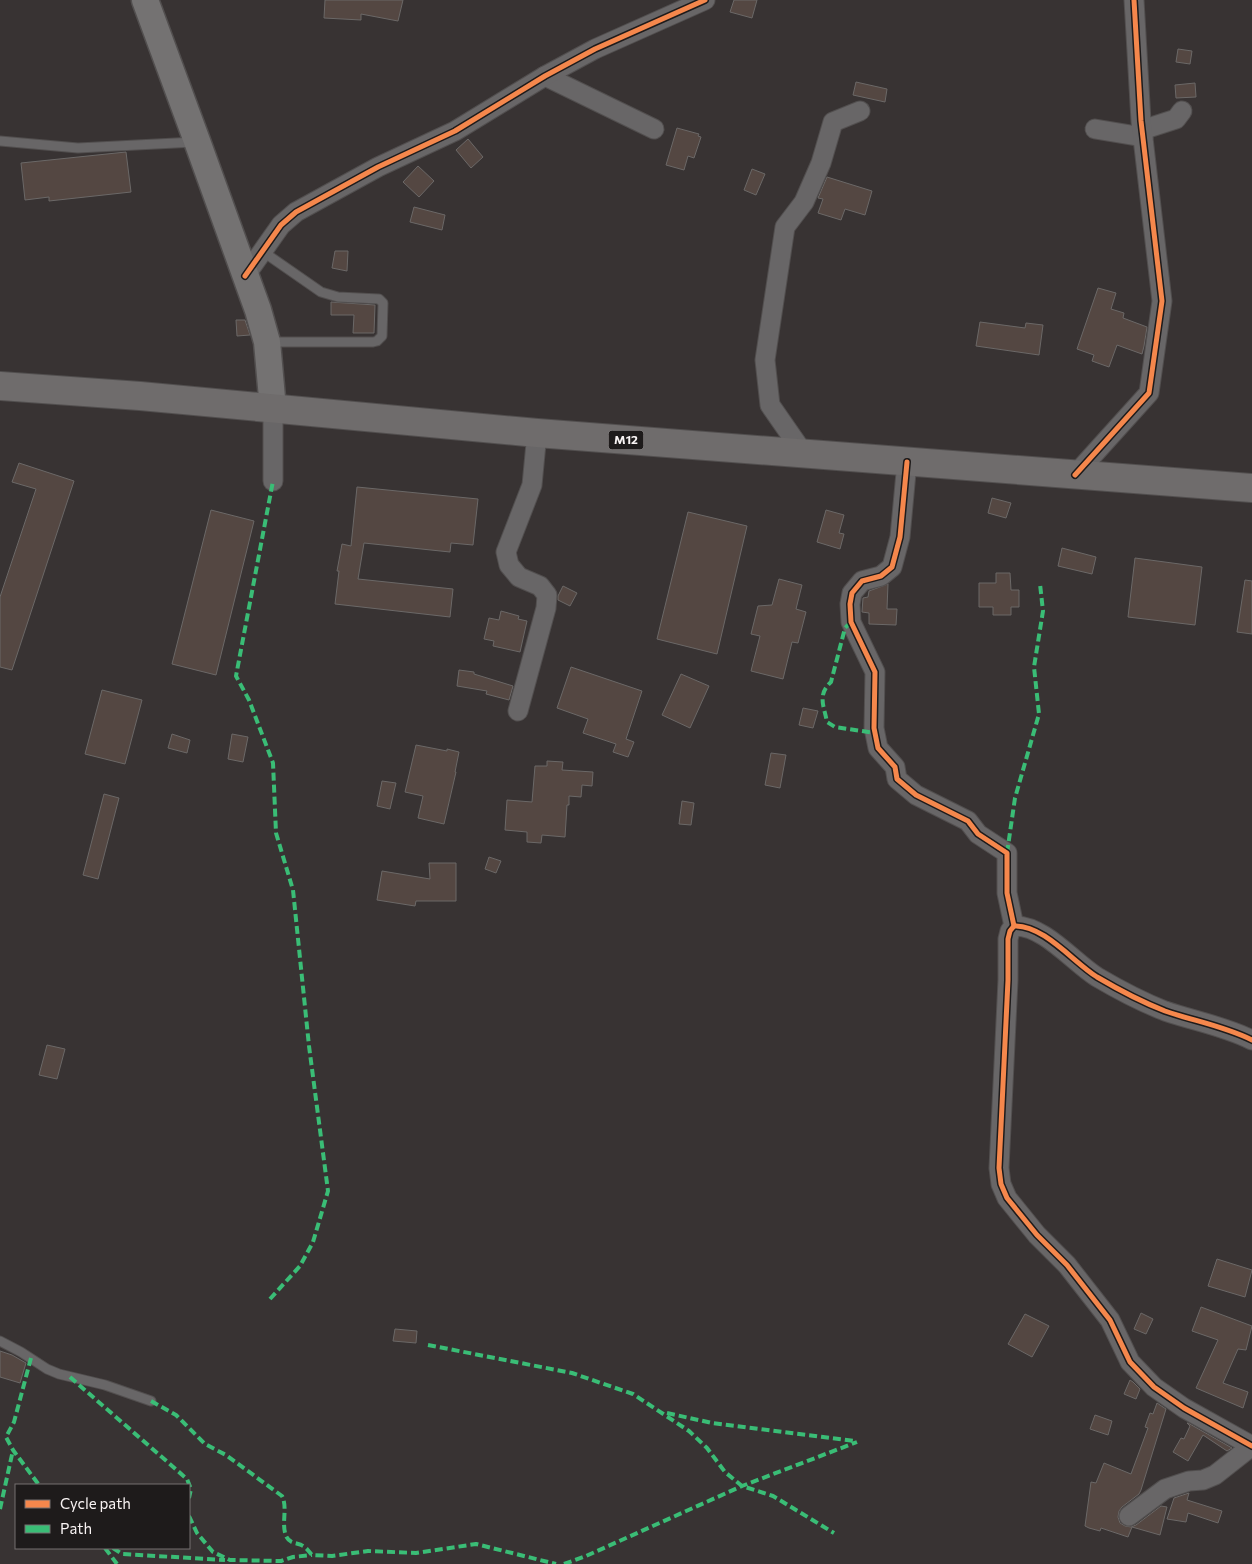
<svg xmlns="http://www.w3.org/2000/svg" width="1252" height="1564" viewBox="0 0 1252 1564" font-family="Commissioner,sans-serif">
<rect width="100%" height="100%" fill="#383333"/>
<g fill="#544742" stroke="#6b6867">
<polygon points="325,0 403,0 398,21 361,14 361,20 324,18"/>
<polygon points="734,0 757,0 752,18 730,12"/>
<polygon points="1178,49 1192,51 1190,64 1176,62"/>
<polygon points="856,82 887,89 885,102 853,95"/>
<polygon points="1195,83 1196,97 1176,98 1175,85"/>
<polygon points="677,128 699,134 698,136 701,137 694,158 688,156 684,170 666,165"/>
<polygon points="468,139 483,157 471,168 456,150"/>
<polygon points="126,152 131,192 49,201 49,197 25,200 21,163"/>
<polygon points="418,166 434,181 419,197 403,182"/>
<polygon points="752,169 765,174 756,195 744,190"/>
<polygon points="827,177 872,191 865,215 845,209 841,220 818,213 823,199 818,198"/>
<polygon points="414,207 445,215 442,230 410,222"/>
<polygon points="335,251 348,251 347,271 332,268"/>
<polygon points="1098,288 1116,293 1111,309 1124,313 1123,318 1147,327 1144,346 1142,354 1117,345 1109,367 1092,361 1094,355 1077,349"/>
<polygon points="331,302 375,305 374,333 353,333 354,315 331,315"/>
<polygon points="236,320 245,320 250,335 237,336"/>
<polygon points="980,322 1025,328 1026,323 1043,325 1039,355 976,346"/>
<polygon points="19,463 74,481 12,670 0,667 0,597 36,489 12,482"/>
<polygon points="357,487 478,499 473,545 451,543 450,552 364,543 358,579 453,589 450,617 335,604 339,571 337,571 342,544 351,546"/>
<polygon points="992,498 1011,503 1006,518 988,513"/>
<polygon points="211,510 254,521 216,675 172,664"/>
<polygon points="826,510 844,515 839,533 844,534 840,549 817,542"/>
<polygon points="688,512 747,526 717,654 657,639"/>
<polygon points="1062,548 1096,557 1092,574 1058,566"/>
<polygon points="1135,558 1202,567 1195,625 1128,617"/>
<polygon points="996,573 1010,573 1011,590 1019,590 1019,607 1011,607 1011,615 993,615 993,607 979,607 979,583 996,583"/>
<polygon points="779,579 802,585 796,609 806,612 798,643 792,642 783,679 751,671 760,636 751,634 758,606 772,605"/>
<polygon points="1245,580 1252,581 1252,634 1237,632"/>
<polygon points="888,584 887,609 897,609 896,625 869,624 869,613 862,612 863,598 868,597 869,591"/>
<polygon points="563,586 577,593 570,606 558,600 558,596"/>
<polygon points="501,611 519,616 518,619 527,621 520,652 493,646 494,641 484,639 489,618 499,620"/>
<polygon points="571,667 642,691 626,739 634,742 628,757 613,752 616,744 583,733 588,719 557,708"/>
<polygon points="459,670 474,672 474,674 513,686 509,700 486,694 487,691 457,686"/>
<polygon points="681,674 709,686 690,728 662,715"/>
<polygon points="102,690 142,700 125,764 85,754"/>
<polygon points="803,708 818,711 813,728 799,725"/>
<polygon points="172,734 190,740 187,753 168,748"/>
<polygon points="232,734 248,737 243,762 228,759"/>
<polygon points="416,745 447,751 447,749 459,752 455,772 456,772 444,824 418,818 423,796 405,792"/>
<polygon points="771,753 786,755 780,788 765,785"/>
<polygon points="547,761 563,762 562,770 593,772 592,786 582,785 581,797 569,796 569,805 567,805 565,837 542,835 541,843 527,842 527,832 505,830 507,800 532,802 535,766 547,766"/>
<polygon points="382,781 396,783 390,809 377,806"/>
<polygon points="104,794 119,798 98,879 83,875"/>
<polygon points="682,801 694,803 691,825 679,824"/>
<polygon points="489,857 501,861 496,873 485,869"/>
<polygon points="429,863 456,863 456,901 416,901 415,906 377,900 382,871 430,879"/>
<polygon points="47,1045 65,1049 57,1079 39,1075"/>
<polygon points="1217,1259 1252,1270 1245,1297 1208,1286"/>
<polygon points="1201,1307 1252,1326 1246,1350 1238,1349 1223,1383 1248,1392 1243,1408 1196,1388 1218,1340 1192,1331"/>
<polygon points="1141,1313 1153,1319 1146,1334 1134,1329"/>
<polygon points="1025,1314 1049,1326 1032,1357 1008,1344"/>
<polygon points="395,1329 417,1331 416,1343 393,1341"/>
<polygon points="0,1351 12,1355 26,1363 20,1383 0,1377"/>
<polygon points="1130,1380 1133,1382 1140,1389 1136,1399 1124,1394"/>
<polygon points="1157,1403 1166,1409 1141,1490 1139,1494 1122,1507 1119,1511 1118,1517 1120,1523 1125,1526 1131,1527 1136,1525 1161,1506 1167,1507 1160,1535 1132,1527 1128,1537 1101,1528 1100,1531 1089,1528 1085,1526 1091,1482 1096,1483 1104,1463 1131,1474 1148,1428 1145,1427 1150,1413 1153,1414"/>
<polygon points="1095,1415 1112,1421 1108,1435 1090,1429"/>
<polygon points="1187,1423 1188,1423 1232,1448 1227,1451 1203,1435 1188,1461 1173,1452 1181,1438 1184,1439 1190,1426"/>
<polygon points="1189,1493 1187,1500 1222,1511 1218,1523 1188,1513 1186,1522 1167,1519 1174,1498"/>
</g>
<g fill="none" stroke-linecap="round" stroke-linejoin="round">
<g stroke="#524f4f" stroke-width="11">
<g id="lane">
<polyline points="0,141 78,148 195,142"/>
<polyline points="262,251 321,292 338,297 379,299 383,303 382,336 377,341 373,342 269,342"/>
<polyline points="0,1341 21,1352 47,1369 59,1374 105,1385 151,1401"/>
</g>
</g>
<g stroke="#524f4f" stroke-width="21">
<g id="street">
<polyline points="545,76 654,129"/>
<polyline points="1095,129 1143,137"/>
<polyline points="1142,130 1176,119 1182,111"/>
<polyline points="245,276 281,225 296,212 378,167 455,131 545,76 595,49 705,0"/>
<polyline points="273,409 273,481"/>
<polyline points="804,454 770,405 765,360 785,227 804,202 821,163 833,122 860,111"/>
<polyline points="907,462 900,537 892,567 881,576 862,581 852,593 850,604 851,622 875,672 874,728 878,748 895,767 897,779 916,795 968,821 978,834 1007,853 1007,893 1014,926"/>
<polyline points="1075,475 1149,393 1162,301 1141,121 1134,0"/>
<polyline points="518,711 546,608 547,595 540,586 519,577 509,565 506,552 532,485 537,433"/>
<path d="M1252 1446 1184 1408 1154 1387 1130 1362 1110 1320 1067 1265 1037 1235 1007 1198 1001 1184 999 1168 1008 980V939L1010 931 1014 926C1044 925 1073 962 1097 977 1119 990 1142 1002 1165 1011 1194 1021 1224 1026 1252 1040"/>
<polyline points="1129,1516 1165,1489 1189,1481 1203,1480 1215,1475 1252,1446"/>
</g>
</g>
<g stroke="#524f4f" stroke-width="29">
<polyline id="secondary" points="145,0 197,141 258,310 267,342 273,409"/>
</g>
<g stroke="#524f4f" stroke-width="30">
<polyline id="highway" points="0,386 140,396 537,433 1252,488"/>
</g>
<use href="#lane" stroke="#686667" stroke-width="9"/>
<use href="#street" stroke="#686667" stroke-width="19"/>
<use href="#secondary" stroke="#747272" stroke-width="26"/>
<use href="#highway" stroke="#6f6c6c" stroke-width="28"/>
<g stroke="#3abd76" stroke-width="4" stroke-dasharray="8 4" stroke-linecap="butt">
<path d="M851 622 845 628 831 682C817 695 824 706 827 722L835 727 875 733"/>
<polyline points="1007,853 1015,798 1039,714 1034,667 1043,611 1040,584"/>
<polyline points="270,1299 300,1266 313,1242 328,1191 309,1046 293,890 276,833 273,763 249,700 236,676 273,481"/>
<polyline points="428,1345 572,1373 633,1394 689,1431 707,1448 725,1472 742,1486 773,1496 834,1533"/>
<polyline points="31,1358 14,1422 6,1437 13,1450 39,1485"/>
<polyline points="70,1377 187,1479 191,1489 189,1498"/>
<path d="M151 1401 176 1415 205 1444 226 1455 282 1496C288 1508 281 1523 286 1536 290 1545 298 1542 303 1546 307 1548 309 1552 312 1555L332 1556 368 1551 416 1553 476 1544 556 1564"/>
<polyline points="667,1413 712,1423 854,1441"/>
<polyline points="0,1509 13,1450"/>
<polyline points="189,1516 197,1533 213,1552 230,1560 281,1561 293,1557 312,1555"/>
<polyline points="105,1548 117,1564"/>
<polyline points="113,1548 122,1554 225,1560"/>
<polyline points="564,1564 586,1556 742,1486 857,1442"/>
</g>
<g stroke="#1e1b1b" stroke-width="8">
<g id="cycleway">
<polyline points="245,276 281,225 296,212 378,167 455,131 545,76 595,49 705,0"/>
<polyline points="907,462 900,537 892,567 881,576 862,581 852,593 850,604 851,622 875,672 874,728 878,748 895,767 897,779 916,795 968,821 978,834 1007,853 1007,893 1014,926"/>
<polyline points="1075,475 1149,393 1162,301 1141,121 1134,0"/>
<path d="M1252 1446 1184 1408 1154 1387 1130 1362 1110 1320 1067 1265 1037 1235 1007 1198 1001 1184 999 1168 1008 980V939L1010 931 1014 926C1044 925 1073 962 1097 977 1119 990 1142 1002 1165 1011 1194 1021 1224 1026 1252 1040"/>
</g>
</g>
<use href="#cycleway" stroke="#f5874c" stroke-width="5"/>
</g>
<g text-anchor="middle" stroke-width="5" stroke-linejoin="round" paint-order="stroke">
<rect fill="#1e1b1b" stroke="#b7b2b2" stroke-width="1" x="608.5" y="430.5" width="35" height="19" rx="4"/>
<g font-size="12" font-weight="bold" fill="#f8f3f3">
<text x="626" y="444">M12</text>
</g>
</g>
<rect x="15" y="1484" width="175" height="65" fill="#1e1b1b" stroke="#757171"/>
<rect x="25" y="1500" width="25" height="8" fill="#f5874c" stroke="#757171"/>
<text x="60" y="1509" font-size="15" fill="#f8f3f3">Cycle path</text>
<rect x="25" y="1525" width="25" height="8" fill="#3abd76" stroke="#757171"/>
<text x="60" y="1534" font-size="15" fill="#f8f3f3">Path</text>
</svg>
